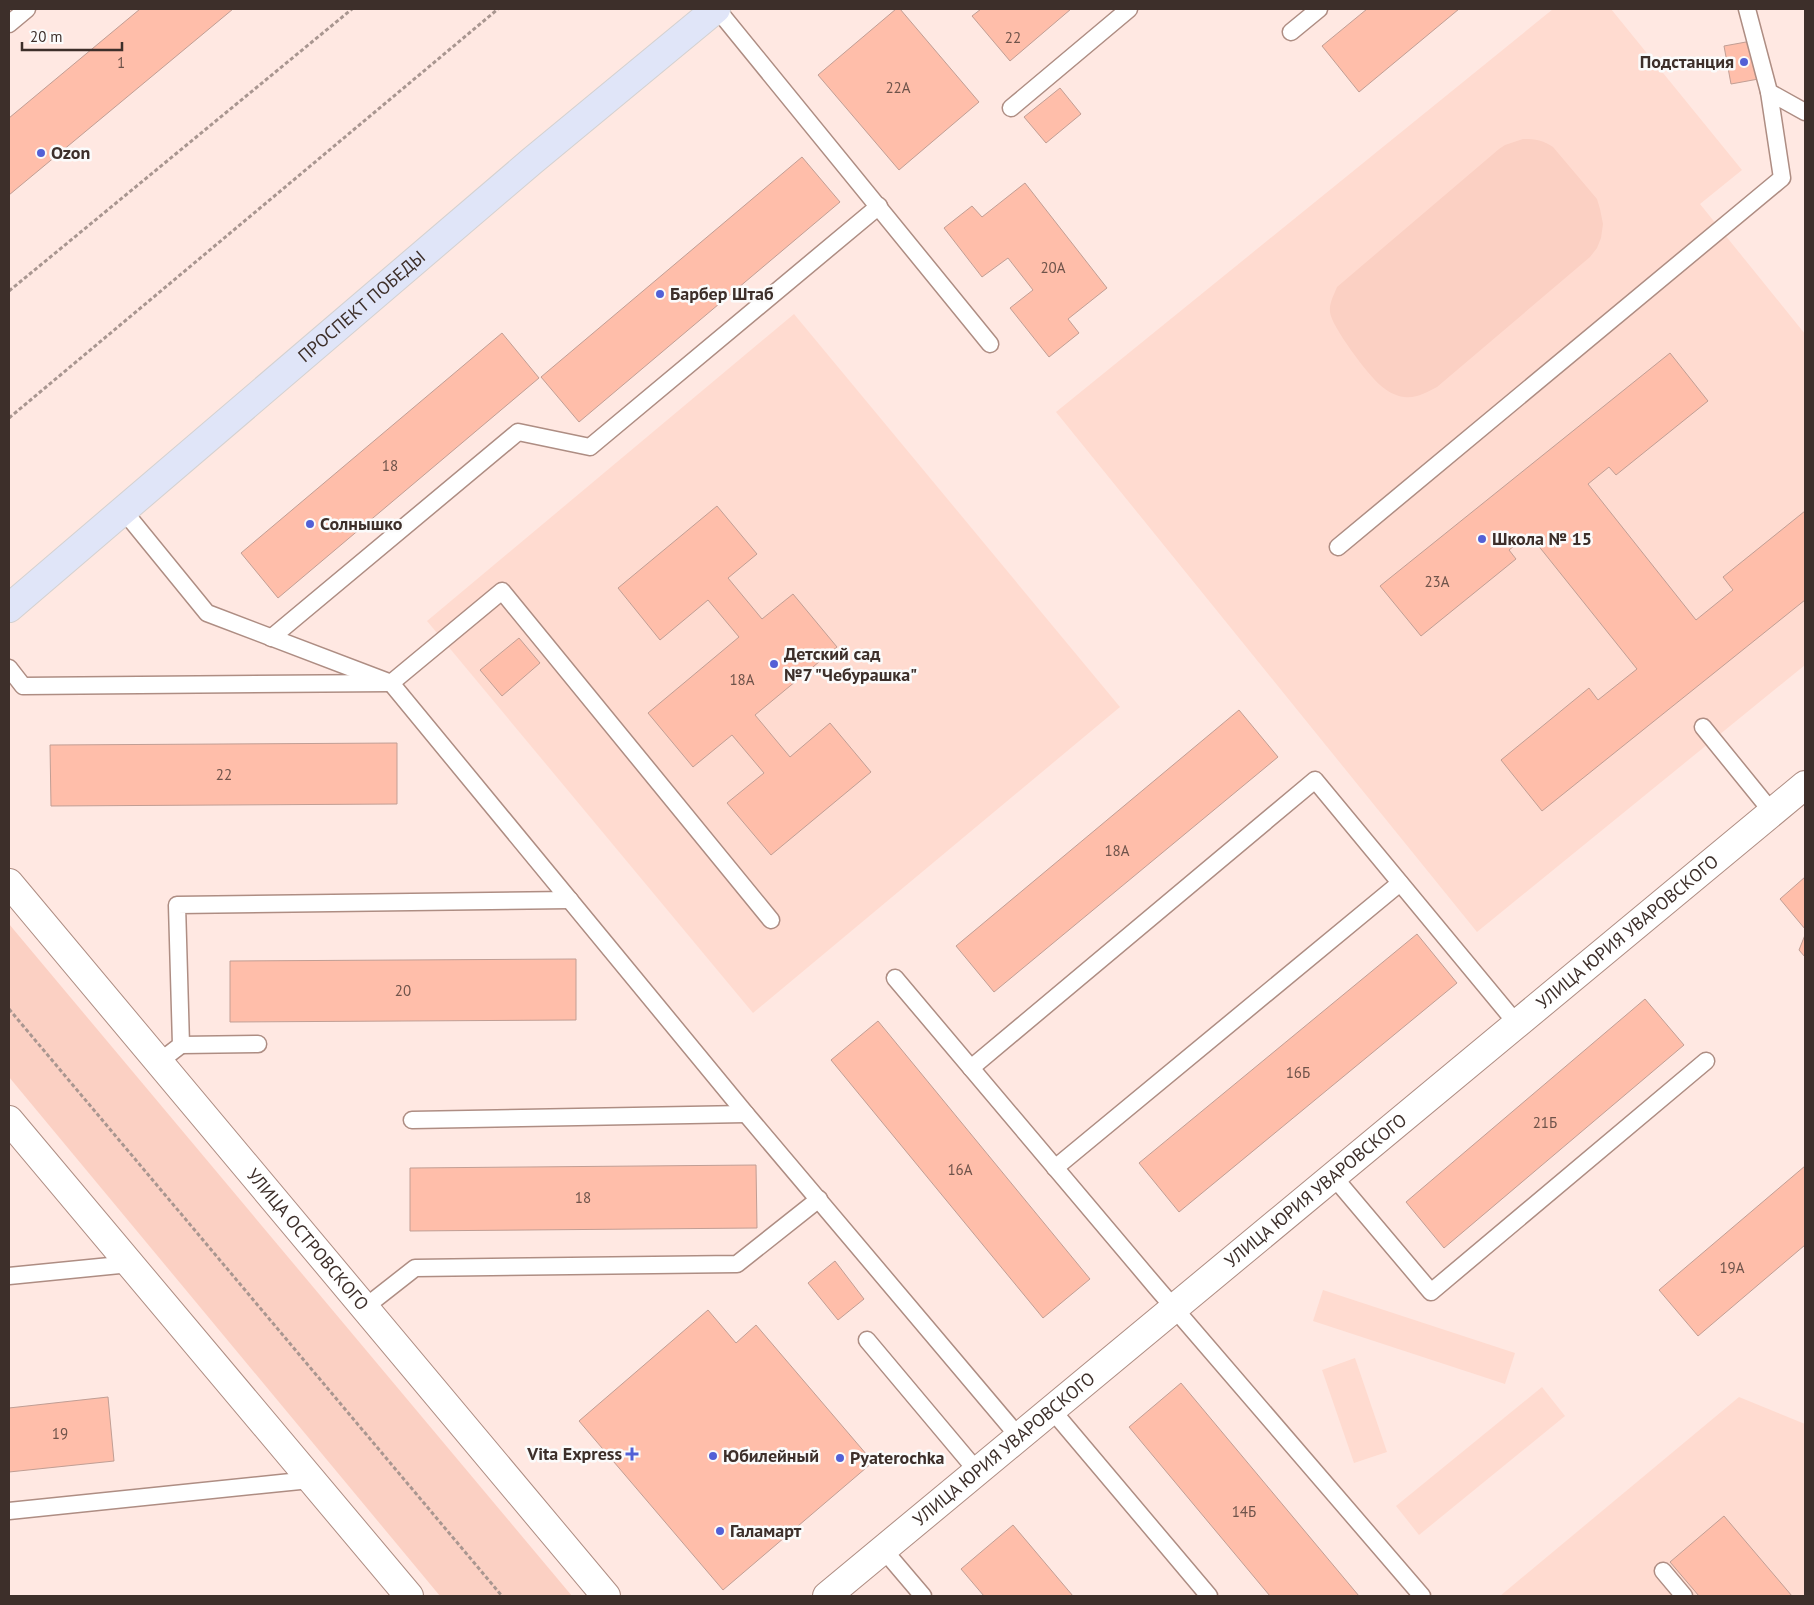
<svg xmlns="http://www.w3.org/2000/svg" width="1814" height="1605" viewBox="0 0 1814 1605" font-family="'PT Sans',sans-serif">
<rect width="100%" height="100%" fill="#ffe8e2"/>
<g fill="#ffdbd0">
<polygon points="1553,9 1611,9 1742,170 1700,204 1805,334 1805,665 1477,932 1056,412"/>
<polygon points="794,314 1120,707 753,1013 427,621"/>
<polygon points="1323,1290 1515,1353 1505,1384 1313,1321"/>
<polygon points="1355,1358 1387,1452 1354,1463 1322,1370"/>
<polygon points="1542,1387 1565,1416 1419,1535 1396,1506"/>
<polygon points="1739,1397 1805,1424 1805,1596 1500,1596"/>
</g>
<g fill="#fbd0c3">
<path d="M1523 139C1535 139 1543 140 1553 147L1597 199 1600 209 1603 224 1601 238 1597 248 1590 257 1437 387C1427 392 1416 399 1404 397 1395 396 1387 391 1380 385 1369 376 1331 326 1330 312 1329 303 1334 295 1337 287L1499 149 1505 145Z"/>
<polygon points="9,924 572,1596 440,1596 9,1077"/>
</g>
<g fill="#ffbeaa" stroke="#c19e94">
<polygon points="140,9 233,9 9,195 9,118"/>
<polygon points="896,9 900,9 979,102 899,170 818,75"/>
<polygon points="981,9 1071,9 1010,61 972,16"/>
<polygon points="1367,9 1459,9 1359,92 1322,46"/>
<polygon points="1757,40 1764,78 1731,84 1724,46"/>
<polygon points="1060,88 1081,114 1046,143 1024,117"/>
<polygon points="802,157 840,202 579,422 541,377"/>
<polygon points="1025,183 1107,288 1068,319 1079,333 1049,357 1010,308 1033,290 1008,258 982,277 944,228 972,206 982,217"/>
<polygon points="502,333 539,378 278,598 241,553"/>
<polygon points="1670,353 1708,401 1616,475 1609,467 1588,484 1696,620 1733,590 1723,577 1805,511 1805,600 1542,811 1501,760 1589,688 1598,700 1637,669 1529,534 1509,550 1516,559 1421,636 1380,586"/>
<polygon points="717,506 757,554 728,578 762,619 793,594 837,647 755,715 790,757 830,723 871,772 771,855 727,803 764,773 732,735 693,767 648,713 739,637 708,600 660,640 618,588"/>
<polygon points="519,638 540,663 502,696 480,670"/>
<polygon points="1239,710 1278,757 994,992 956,946"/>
<polygon points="397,743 397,804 51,806 50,745"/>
<polygon points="1805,877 1805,929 1780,899"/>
<polygon points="1417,934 1457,983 1179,1212 1139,1163"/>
<polygon points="1805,935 1805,957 1799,950"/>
<polygon points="576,959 576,1020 230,1022 230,961"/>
<polygon points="1645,999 1684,1045 1444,1248 1406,1202"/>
<polygon points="878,1021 1090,1279 1043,1318 831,1060"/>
<polygon points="756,1165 757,1228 410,1231 410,1168"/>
<polygon points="1805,1166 1805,1245 1698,1336 1659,1290"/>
<polygon points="835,1261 864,1299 838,1320 808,1283"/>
<polygon points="708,1310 736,1343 756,1325 873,1462 723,1590 579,1421"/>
<polygon points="1181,1383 1359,1596 1270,1596 1129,1427"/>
<polygon points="108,1397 114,1461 9,1472 9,1408"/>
<polygon points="1724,1516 1792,1596 1699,1596 1670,1562"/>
<polygon points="1013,1525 1073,1596 984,1596 961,1569"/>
</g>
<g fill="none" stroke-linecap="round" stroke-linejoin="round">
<g stroke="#ae8d83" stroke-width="19">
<g id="service">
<polyline points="717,9 990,344"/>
<polyline points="1747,9 1769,92 1805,112"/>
<polyline points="9,24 27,9"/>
<polyline points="1291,32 1319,9"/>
<polyline points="1011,108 1129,9"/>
<polyline points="123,510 207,613 391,683 746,1114 1019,1437"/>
<polyline points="1338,547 1782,178 1769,92"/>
<polyline points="271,638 518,432 590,447 879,206"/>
<polyline points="9,668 23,686 391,683 502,591 771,920"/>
<polyline points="1703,727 1772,812"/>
<polyline points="895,978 1156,1287 1422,1596"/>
<polyline points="181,1045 258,1044"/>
<polyline points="159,1062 181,1045 177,905 570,900"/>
<polyline points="971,1068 1315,780 1517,1024"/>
<polyline points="412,1120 746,1114"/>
<polyline points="1055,1168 1400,883"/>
<polyline points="1333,1176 1431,1292 1706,1061"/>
<polyline points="9,1276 130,1264"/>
<polyline points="364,1308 415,1268 737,1264 819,1199"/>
<polyline points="867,1340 977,1471"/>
<polyline points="1052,1410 1209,1596"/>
<polyline points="9,1511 310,1480"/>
<polyline points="883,1549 923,1596"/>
<polyline points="1663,1571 1684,1596"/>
</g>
</g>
<g stroke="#ae8d83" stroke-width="30">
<g id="minor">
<path id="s1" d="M827 1596 1805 785"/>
</g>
</g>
<g stroke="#ae8d83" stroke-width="30">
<g id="secondary">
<path id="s2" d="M9 883 606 1596"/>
<polyline points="9,1120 409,1596"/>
</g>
</g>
<g stroke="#d4d1d0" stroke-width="30">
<g id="primary">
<path id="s3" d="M9 608 532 161 716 9"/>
</g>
</g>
<g stroke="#a99690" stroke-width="3" stroke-dasharray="4 2.5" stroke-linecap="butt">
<polyline points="9,291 352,9"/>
<polyline points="9,418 498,9"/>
<polyline points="9,1009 502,1596"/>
</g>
<use href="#service" stroke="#fff" stroke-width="16"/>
<use href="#minor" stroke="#fff" stroke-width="28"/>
<use href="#secondary" stroke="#fff" stroke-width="28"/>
<use href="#primary" stroke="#e0e5f8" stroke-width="28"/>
</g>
<g fill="#5360d6" stroke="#fbfbfb" stroke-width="2">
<circle cx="1744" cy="62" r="5"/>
<circle cx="41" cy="153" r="5"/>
<circle cx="660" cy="294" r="5"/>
<circle cx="310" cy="524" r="5"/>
<circle cx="1482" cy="539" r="5"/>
<circle cx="774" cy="664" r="5"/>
<path d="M629.5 1446.5h5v5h5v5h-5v5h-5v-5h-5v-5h5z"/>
<circle cx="713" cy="1456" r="5"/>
<circle cx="840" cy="1458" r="5"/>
<circle cx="720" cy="1531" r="5"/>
</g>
<g text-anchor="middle" stroke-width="5" stroke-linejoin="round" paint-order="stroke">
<g font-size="15" fill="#6e534a">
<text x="1013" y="43">22</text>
<text x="121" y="68">1</text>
<text x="898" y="93">22А</text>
<text x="1053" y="273">20А</text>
<text x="390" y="471">18</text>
<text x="1437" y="587">23А</text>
<text x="742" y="685">18А</text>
<text x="224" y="780">22</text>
<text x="1117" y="856">18А</text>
<text x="403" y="996">20</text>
<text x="1298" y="1078">16Б</text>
<text x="1545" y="1128">21Б</text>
<text x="960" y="1175">16А</text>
<text x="583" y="1203">18</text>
<text x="1732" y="1273">19А</text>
<text x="60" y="1439">19</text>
<text x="1244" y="1517">14Б</text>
</g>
<g font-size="18" font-weight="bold" fill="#3d2f2a" stroke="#fbfbfb" text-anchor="start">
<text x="1734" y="68" text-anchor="end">Подстанция</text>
<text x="51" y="159">Ozon</text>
<text x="670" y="300">Барбер Штаб</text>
<text x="320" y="530">Солнышко</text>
<text x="1492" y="545">Школа № 15</text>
<text x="784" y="660">Детский сад<tspan x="784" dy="21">№7 "Чебурашка"</tspan></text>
<text x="622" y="1460" text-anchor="end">Vita Express</text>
<text x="723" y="1462">Юбилейный</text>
<text x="850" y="1464">Pyaterochka</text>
<text x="730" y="1537">Галамарт</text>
</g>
<g font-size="18" fill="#3d2f2a" stroke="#fbfbfb">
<text dy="6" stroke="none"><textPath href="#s3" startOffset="464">ПРОСПЕКТ ПОБЕДЫ</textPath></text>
<text dy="6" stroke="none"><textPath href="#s1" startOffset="1040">УЛИЦА ЮРИЯ УВАРОВСКОГО</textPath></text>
<text dy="6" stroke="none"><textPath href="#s1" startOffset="635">УЛИЦА ЮРИЯ УВАРОВСКОГО</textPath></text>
<text dy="6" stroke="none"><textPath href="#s2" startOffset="465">УЛИЦА ОСТРОВСКОГО</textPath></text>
<text dy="6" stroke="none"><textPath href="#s1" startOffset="230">УЛИЦА ЮРИЯ УВАРОВСКОГО</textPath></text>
</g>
</g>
<rect width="1814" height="1605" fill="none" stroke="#3d2f2a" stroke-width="20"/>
<path d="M22 42v8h100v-8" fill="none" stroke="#3d2f2a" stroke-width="2.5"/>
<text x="30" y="42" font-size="15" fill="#3d2f2a" stroke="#fbfbfb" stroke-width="4" paint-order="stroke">20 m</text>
</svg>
